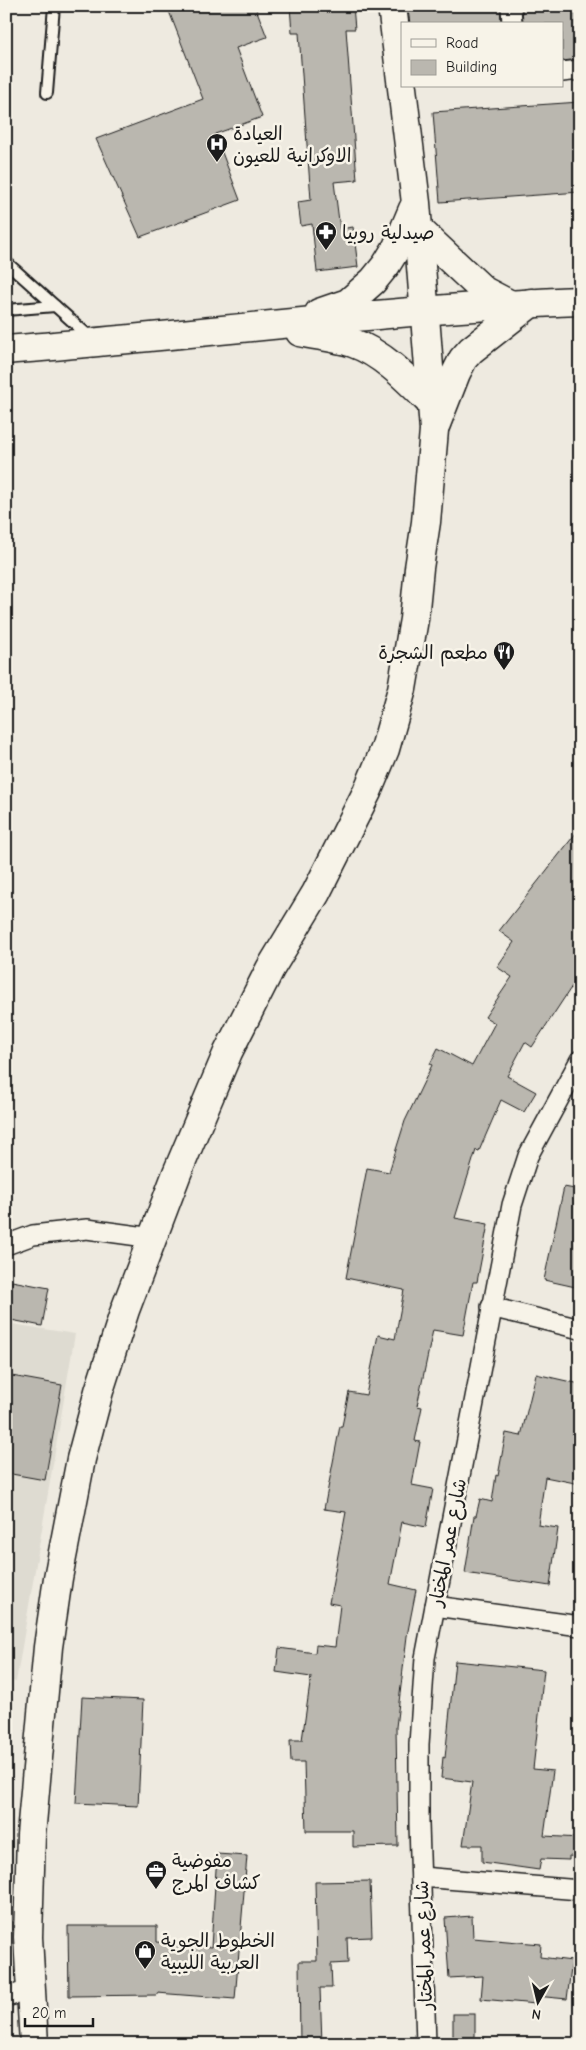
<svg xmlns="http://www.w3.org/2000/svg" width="586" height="2050" viewBox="0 0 586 2050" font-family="'Comic Neue','Playpen Sans Arabic',sans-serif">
<rect width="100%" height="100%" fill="#eeeae0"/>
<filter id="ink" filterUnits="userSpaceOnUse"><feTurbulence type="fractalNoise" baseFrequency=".02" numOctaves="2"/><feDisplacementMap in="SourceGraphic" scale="10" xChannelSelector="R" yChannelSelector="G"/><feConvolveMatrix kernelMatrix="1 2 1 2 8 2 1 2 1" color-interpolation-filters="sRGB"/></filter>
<g filter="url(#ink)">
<polygon fill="#dedbd1" points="6,1323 75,1334 16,1682 6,1680"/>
<g fill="#bab7af" stroke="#1c1c1c">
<polygon points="167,6 255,6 267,37 236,48 262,117 215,134 240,200 140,237 96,139 203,99"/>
<polygon points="290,6 353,6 355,29 346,29 357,180 334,182 340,229 353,227 358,267 317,272 312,224 301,226 298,202 311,200 299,33 292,33"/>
<polygon points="450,6 500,6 501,24 410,24 408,10"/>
<polygon points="522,6 580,6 580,59 562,61 562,24 523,24"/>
<polygon points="580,102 580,192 440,202 433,112"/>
<polygon points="580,828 580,974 532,1047 525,1042 507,1076 536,1092 524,1112 501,1100 479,1151 476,1150 455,1218 488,1224 477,1282 473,1282 463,1335 433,1330 417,1406 422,1407 415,1441 420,1442 412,1485 433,1489 426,1527 402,1522 390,1584 416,1590 407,1636 396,1727 398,1846 353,1847 353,1831 306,1831 304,1762 291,1762 290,1740 302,1740 311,1677 276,1672 279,1648 315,1653 316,1645 335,1647 340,1605 329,1603 346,1512 324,1509 340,1426 342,1426 349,1392 366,1395 378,1335 395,1339 404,1290 346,1278 367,1168 389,1172 405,1121 432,1065 430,1064 438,1048 472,1066 495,1023 485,1017 512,977 497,967 514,942 499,931"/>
<polygon points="564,1187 580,1190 580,1288 544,1280"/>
<polygon points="12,1281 49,1288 42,1326 6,1319"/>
<polygon points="536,1374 580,1384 580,1484 545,1477 538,1525 558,1528 550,1586 465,1573 474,1516 476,1516 480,1499 492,1502 496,1475 498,1476 506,1433 521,1436"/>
<polygon points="6,1375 62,1385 45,1480 6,1473"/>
<polygon points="455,1661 544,1670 533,1769 553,1771 544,1836 580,1838 580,1857 569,1856 569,1860 541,1859 539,1870 482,1862 482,1845 463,1845 472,1782 441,1778 443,1757 445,1758"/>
<polygon points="82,1697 143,1700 138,1806 76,1803"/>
<polygon points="217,1854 247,1856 235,1999 157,1993 157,1995 69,1996 68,1926 157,1926 157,1942 211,1947"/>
<polygon points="370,1881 372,1937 347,1938 348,1963 331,1964 332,1988 320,1988 322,2044 300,2044 299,1961 317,1961 315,1882"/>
<polygon points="472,1916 473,1938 541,1944 540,1957 572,1961 567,1999 536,1996 536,2004 481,1999 483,1976 449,1978 445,1918"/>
<rect x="453" y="2014" width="22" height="23"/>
</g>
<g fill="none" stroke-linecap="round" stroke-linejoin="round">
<g stroke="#1c1c1c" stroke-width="14">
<g id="service">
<polyline points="47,93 54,6"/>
<polyline points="6,262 91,338"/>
<polyline points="6,310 55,306"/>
</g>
</g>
<g stroke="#1c1c1c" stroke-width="22">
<g id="minor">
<polyline points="511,6 512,24"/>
<polyline points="562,72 580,70"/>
<polyline points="6,1245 33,1235 87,1229 153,1238"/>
<polyline points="491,1307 580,1329"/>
<polyline points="435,1606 580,1626"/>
<polyline points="421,1877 580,1890"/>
<polyline points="6,1997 31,1990"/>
<polyline points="426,2044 419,1824 419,1744 425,1658 512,1205 528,1156 580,1060"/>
</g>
</g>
<g stroke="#1c1c1c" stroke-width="31">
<g id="primary">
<polyline points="418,229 484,291 509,304"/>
<polyline points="319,313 348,303 373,281 386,265 397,247 413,209"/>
<path d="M300 332C318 336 336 337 353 343 384 354 409 381 432 404"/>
<path d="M6 350C198 335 388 309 580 301"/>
<polyline points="436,424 456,373 463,359 471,350 531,303"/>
<polyline points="34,2044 28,1937 31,1835 48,1647 58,1578 81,1459 99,1391 125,1310 177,1173 228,1052 270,969 316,893 367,792 385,749 402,689 414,619 419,568 426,522 434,430 416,203 392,6"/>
</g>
</g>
<use href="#service" stroke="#f7f3e8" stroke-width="10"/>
<use href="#minor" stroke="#f7f3e8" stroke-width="19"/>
<use href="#primary" stroke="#f7f3e8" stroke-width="28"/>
</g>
</g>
<defs>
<g id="hospital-pin" transform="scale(1.125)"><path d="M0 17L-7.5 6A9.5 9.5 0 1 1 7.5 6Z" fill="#1c1c1c" stroke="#f7f3e8"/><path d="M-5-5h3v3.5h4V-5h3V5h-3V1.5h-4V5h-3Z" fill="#fff"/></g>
<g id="pharmacy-pin" transform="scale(1.125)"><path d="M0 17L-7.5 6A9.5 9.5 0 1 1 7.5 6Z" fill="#1c1c1c" stroke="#f7f3e8"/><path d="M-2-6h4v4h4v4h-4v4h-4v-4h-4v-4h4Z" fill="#fff"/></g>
<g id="restaurant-pin" transform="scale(1.125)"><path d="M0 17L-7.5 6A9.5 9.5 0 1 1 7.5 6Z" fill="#1c1c1c" stroke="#f7f3e8"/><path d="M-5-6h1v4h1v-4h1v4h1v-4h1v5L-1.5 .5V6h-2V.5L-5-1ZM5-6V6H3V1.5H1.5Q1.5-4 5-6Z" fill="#fff"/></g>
<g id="office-pin" transform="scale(1.125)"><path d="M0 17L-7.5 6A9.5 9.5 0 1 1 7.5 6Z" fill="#1c1c1c" stroke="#f7f3e8"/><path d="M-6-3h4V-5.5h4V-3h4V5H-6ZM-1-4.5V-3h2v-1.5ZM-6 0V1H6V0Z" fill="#fff"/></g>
<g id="shop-pin" transform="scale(1.125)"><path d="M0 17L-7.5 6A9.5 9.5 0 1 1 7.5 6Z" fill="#1c1c1c" stroke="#f7f3e8"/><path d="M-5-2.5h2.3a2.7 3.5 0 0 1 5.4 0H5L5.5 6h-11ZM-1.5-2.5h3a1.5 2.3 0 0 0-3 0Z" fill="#fff"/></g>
</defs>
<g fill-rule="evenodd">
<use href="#hospital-pin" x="217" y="144"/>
<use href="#pharmacy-pin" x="326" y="232"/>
<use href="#restaurant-pin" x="504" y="652"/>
<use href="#office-pin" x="156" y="1871"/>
<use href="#shop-pin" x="145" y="1951"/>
</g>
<g text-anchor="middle" stroke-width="5" stroke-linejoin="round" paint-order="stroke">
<g font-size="19" fill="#1c1c1c" stroke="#f7f3e8" text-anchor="start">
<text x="233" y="140">العيادة<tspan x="233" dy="22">الاوكرانية للعيون</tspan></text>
<text x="342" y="239">صيدلية روبيا</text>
<text x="488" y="659" text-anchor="end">مطعم الشجرة</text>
<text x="172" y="1867">مفوضية<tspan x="172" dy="22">كشاف المرج</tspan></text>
<text x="161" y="1947">الخطوط الجوية<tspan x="161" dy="22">العربية الليبية</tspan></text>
</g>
<g font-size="19" fill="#1c1c1c" stroke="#f7f3e8">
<text transform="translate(447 1542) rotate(-79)" y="7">شارع عمر المختار</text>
<text transform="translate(423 1945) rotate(-92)" y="7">شارع عمر المختار</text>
</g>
</g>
<rect width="586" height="2050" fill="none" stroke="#f7f3e8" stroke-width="25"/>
<rect x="12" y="12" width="561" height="2025" fill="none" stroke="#1c1c1c" stroke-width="2" filter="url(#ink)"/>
<rect x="401" y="22" width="162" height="65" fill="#f7f3e8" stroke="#9f9d96"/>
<rect x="411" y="39" width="25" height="8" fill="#f7f3e8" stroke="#9f9d96"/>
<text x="446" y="48" font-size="15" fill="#1c1c1c">Road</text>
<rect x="411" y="60" width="25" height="15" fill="#bab7af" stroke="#9f9d96"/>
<text x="446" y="72" font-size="15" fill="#1c1c1c">Building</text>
<g transform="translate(538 2002) rotate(188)" stroke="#f7f3e8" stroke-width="4" paint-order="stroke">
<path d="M0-4L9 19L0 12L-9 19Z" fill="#1c1c1c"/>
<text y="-8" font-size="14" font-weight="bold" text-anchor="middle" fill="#1c1c1c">N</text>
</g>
<path d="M25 2018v8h68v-8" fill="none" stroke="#1c1c1c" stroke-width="2.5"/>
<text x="32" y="2018" font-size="15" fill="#1c1c1c" stroke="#f7f3e8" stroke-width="4" paint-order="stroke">20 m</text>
</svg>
